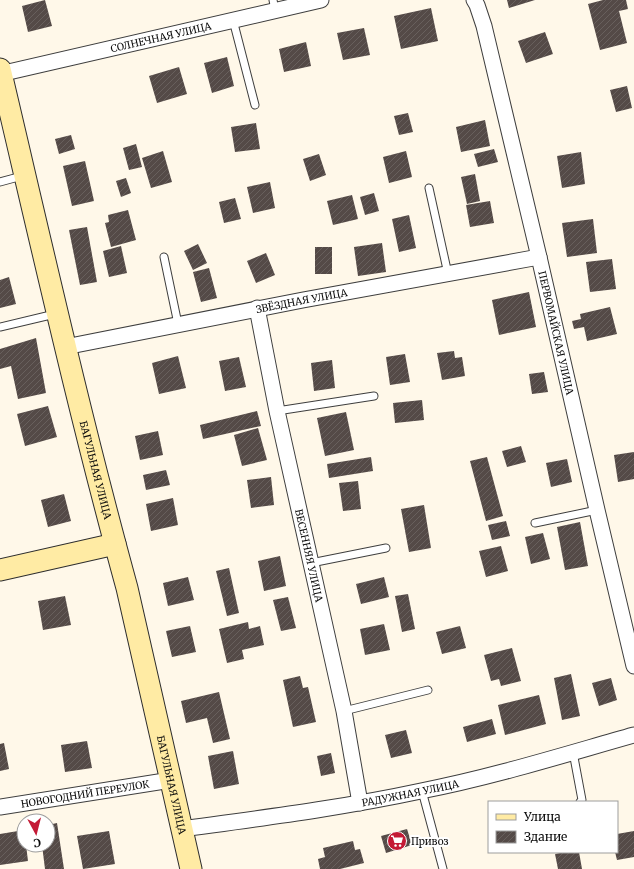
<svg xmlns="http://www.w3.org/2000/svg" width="634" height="869" viewBox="0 0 634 869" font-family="Merriweather,serif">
<defs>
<pattern id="building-hatch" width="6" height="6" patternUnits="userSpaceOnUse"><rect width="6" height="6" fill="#544a47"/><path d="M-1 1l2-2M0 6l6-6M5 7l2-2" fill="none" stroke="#68605d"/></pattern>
</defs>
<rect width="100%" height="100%" fill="#fff8e9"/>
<g fill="url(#building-hatch)">
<polygon points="45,0 52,26 28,32 22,6"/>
<polygon points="507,0 535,0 509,8"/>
<polygon points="603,0 626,0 628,9 619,11 627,43 600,50 588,4"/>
<polygon points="431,8 438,41 401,49 394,16"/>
<polygon points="364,28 370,55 343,60 337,33"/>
<polygon points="545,32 553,54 526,63 518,41"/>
<polygon points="306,42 311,66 284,72 279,49"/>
<polygon points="227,57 234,86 212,93 204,63"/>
<polygon points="179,67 187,94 157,103 149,76"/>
<polygon points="627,86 632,108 616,112 610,90"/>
<polygon points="408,113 413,132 399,135 394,116"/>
<polygon points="485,120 490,146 461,152 456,127"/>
<polygon points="256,123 260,149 235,152 231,127"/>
<polygon points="71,135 75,149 59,154 55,139"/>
<polygon points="136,144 142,167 129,170 123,148"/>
<polygon points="494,149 498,162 478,167 474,154"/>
<polygon points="163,151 172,182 151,188 142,158"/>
<polygon points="406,151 412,177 389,183 383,157"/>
<polygon points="581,152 585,184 562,188 557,156"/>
<polygon points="319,154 326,175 310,181 303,159"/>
<polygon points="85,161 94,201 72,206 63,166"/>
<polygon points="475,174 480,201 467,204 461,177"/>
<polygon points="126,178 131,193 121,197 116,181"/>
<polygon points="270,182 275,208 253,213 247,187"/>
<polygon points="374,193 379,211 365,215 360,197"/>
<polygon points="352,195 358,219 333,225 327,201"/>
<polygon points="235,198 241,219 224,223 219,202"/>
<polygon points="490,201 494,223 470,227 466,205"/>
<polygon points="128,210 136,240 111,247 105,223 109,222 108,215"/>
<polygon points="409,215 416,248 399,252 392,219"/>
<polygon points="593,219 597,253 567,257 562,223"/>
<polygon points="87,227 97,282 80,285 69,230"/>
<polygon points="382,243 386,272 358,276 354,247"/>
<polygon points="198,244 207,263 193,270 184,251"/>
<polygon points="121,246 127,273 109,277 103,251"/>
<rect x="315" y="247" width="17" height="27"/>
<polygon points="266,253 275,275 256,283 247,261"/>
<polygon points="612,259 616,289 590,292 586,262"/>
<polygon points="209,268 217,298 201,302 193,272"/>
<polygon points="9,277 16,304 0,308 0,280"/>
<polygon points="529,292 536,327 499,335 492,300"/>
<polygon points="610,307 617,334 587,341 584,327 574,329 572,321 581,319 580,314"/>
<polygon points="36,338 46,393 18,399 11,366 0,369 0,349"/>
<polygon points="454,351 455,358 462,357 465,376 442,380 437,353"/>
<polygon points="405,354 410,382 390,385 386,357"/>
<polygon points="178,356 186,388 159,394 152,363"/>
<polygon points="239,357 246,387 225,391 219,361"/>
<polygon points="332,360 335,388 314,391 311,363"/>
<polygon points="544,372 548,392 532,394 529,374"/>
<polygon points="422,400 424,420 395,423 393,403"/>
<polygon points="48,406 57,437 25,446 17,414"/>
<polygon points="257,411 261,426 203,439 200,425"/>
<polygon points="346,412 354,450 325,456 317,418"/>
<polygon points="258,428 267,460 242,466 234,435"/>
<polygon points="158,431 163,455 140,460 135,436"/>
<polygon points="521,446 526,462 507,467 502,451"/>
<polygon points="634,452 634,479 618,482 614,455"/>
<polygon points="371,457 373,471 329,478 327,464"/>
<polygon points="487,457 503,516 486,521 470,461"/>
<polygon points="567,459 572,482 551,487 546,463"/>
<polygon points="166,470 170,485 146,490 143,475"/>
<polygon points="271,477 274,505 251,508 247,480"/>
<polygon points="358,481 361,509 343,511 339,483"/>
<polygon points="64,494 71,521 48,527 41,500"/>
<polygon points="173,498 178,525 151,531 146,504"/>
<polygon points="424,505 431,548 409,552 401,509"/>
<polygon points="506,521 510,536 492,540 488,525"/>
<polygon points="580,522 588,566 565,570 557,527"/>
<polygon points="543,533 550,559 531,564 525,537"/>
<polygon points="501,546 508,571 486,577 479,551"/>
<polygon points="280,556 286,586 264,591 258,561"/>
<polygon points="229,568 239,613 227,616 216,571"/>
<polygon points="188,577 194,600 168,606 163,583"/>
<polygon points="384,577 389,597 361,604 356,584"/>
<polygon points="408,594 415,629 402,632 395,596"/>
<polygon points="65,596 71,625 43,630 38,601"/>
<polygon points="288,597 296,628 281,631 273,600"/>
<polygon points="248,622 249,629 260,626 264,645 242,650 244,659 227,663 219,629"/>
<polygon points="384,624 390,650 365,655 360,629"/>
<polygon points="190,626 196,652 172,657 166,631"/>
<polygon points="460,626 466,648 442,654 436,632"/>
<polygon points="512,648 521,681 501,686 499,679 491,681 484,655"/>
<polygon points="571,674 580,716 562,720 554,678"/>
<polygon points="300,676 303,688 308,687 316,722 293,727 283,680"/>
<polygon points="611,678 617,700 599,706 592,683"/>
<polygon points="219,692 230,739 213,743 207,718 186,723 181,701"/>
<polygon points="539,695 546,724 505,735 498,705"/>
<polygon points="492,719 496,734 467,742 463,727"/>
<polygon points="406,730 412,753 391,758 385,735"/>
<polygon points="87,741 92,768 65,772 61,745"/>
<polygon points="4,743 9,769 0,771 0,744"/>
<polygon points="233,751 239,784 214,789 208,756"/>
<polygon points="331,753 335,773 321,776 317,756"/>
<polygon points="57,823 64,869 45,869 42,845 48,845 48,825"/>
<polygon points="407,829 412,845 386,853 381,836"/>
<polygon points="24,830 24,845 26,845 28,861 0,865 0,834"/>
<polygon points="109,831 115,864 83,869 77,836"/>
<polygon points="634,831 634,857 617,860 615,852 617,852 617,834"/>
<polygon points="353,841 355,850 360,849 364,863 340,869 320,869 318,859 325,857 323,848"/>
<polygon points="565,852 579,852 582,869 558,869 555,854"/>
</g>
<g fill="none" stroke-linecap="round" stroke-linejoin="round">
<g stroke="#3e3e3e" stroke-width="9">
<g id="lane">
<polyline points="273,0 275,10"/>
<polyline points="233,20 255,105"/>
<polyline points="0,182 22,176"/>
<polyline points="429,188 448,274"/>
<polyline points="164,257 178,324"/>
<polyline points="0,327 55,314"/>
<polyline points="277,411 374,396"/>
<polyline points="535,523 597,510"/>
<polyline points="311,563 386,548"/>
<polyline points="344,711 428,690"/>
<polyline points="573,752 582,800 580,802"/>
<polyline points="422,791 443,869"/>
</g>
</g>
<g stroke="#3e3e3e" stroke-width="17">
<g id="street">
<path id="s1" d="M474 0 477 5 484 26 539 257 597 510 634 666"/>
<path id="s2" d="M0 74 321 0"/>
<path id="s3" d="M257 308 277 411 344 711 360 803"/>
<path id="s4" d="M65 347 303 300 539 257"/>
<path id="s5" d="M0 807 171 780"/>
<path id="s6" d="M182 829C262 818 342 808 421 791 493 777 563 755 634 735"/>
</g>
</g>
<g stroke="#2d2d2d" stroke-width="23">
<g id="secondary">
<path id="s7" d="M0 69C41 243 80 417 127 588L191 869"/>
<polyline points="0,570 115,544"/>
</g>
</g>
<use href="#lane" stroke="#fff" stroke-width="7"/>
<use href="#street" stroke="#fff" stroke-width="15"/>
<use href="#secondary" stroke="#ffeba4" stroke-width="21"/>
</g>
<defs>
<g id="supermarket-disc" transform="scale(1)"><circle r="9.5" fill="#c41a35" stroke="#fff"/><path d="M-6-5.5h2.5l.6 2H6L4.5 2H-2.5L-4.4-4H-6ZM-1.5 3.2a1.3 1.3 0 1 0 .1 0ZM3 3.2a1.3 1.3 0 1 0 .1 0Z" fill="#fff"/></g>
</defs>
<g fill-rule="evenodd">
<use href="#supermarket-disc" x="397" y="841"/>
</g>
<g text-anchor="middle" stroke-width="4" stroke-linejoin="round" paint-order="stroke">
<g font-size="10" fill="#0b0b0b" stroke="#fff">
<text dy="4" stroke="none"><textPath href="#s2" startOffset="165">СОЛНЕЧНАЯ УЛИЦА</textPath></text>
<text dy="4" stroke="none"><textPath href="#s4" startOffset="241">ЗВЁЗДНАЯ УЛИЦА</textPath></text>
<text dy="4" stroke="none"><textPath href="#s1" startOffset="343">ПЕРВОМАЙСКАЯ УЛИЦА</textPath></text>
<text dy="4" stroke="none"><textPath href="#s7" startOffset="412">БАГУЛЬНАЯ УЛИЦА</textPath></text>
<text dy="4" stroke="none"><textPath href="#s3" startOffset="253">ВЕСЕННЯЯ УЛИЦА</textPath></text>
<text dy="4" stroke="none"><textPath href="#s7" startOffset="736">БАГУЛЬНАЯ УЛИЦА</textPath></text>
<text dy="4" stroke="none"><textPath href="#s5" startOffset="86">НОВОГОДНИЙ ПЕРЕУЛОК</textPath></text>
<text dy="4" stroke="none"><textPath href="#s6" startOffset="231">РАДУЖНАЯ УЛИЦА</textPath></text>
</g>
<g font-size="10" fill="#0b0b0b" stroke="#fff" text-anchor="start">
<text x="411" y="845">Привоз</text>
</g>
</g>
<rect x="488" y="801" width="130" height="52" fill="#ffffff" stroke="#9d9d9d"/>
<rect x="496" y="814" width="20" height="6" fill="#ffeba4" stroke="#9d9d9d"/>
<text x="524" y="821" font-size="12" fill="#0b0b0b">Улица</text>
<rect x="496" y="831" width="20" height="12" fill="url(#building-hatch)" stroke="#9d9d9d"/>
<text x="524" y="841" font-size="12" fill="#0b0b0b">Здание</text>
<g transform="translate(36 833) rotate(173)"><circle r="19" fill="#ffffff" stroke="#9d9d9d"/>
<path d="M0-3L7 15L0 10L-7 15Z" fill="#c41a35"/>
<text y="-6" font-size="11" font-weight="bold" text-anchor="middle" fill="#0b0b0b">С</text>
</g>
</svg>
